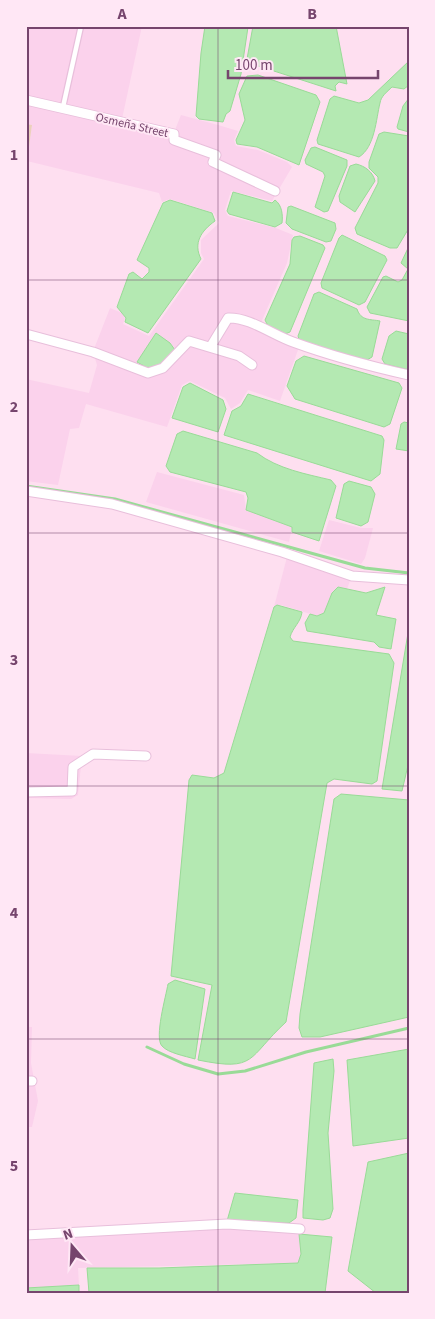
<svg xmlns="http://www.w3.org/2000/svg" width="435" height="1319" viewBox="0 0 435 1319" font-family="'Source Sans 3',sans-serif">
<rect width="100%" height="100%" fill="#fedff0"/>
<g fill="#fbd2ec">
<polygon points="26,26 142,26 122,119 175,130 181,115 218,125 238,131 234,140 236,146 258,150 287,162 292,167 272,201 231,191 225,210 228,216 276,228 293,235 287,263 260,325 228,315 209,344 198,340 162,366 148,371 94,349 110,308 122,313 125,318 123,324 149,336 204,259 201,253 201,240 219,223 214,213 170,199 162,202 159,193 27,161 32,125 26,124"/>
<polygon points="229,319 237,319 299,347 280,401 248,390 240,403 231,409 225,398 190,381 182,385 167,427 86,404 79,428 70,429 58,485 26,481 26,379 89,393 97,365 94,355 148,375 190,343 212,346"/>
<polygon points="157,472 244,495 246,510 292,527 289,542 146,502"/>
<polygon points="329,520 361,528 373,528 365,558 361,564 319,551"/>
<polygon points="287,557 325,572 351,578 347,589 338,587 332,593 327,608 324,614 317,616 281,605 274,607"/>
<polygon points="26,753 82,756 78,795 71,799 26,798"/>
<polygon points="26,1027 32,1027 31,1063 38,1101 32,1127 26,1127"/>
<polygon points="226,1227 299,1234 301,1254 298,1263 78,1268 79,1285 26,1288 26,1237"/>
</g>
<polygon fill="#ecd0bc" points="26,124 32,125 27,161 26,161"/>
<g fill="#b4e9b2" stroke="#99db97">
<polygon points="205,26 248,27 241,74 230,111 226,114 223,122 199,119 196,116 201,53"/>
<polygon points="253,26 336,26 347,84 339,82 335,86 336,91 249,63 247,59"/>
<path d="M409 61V85L404 89 392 87C387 92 381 96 380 103 376 119 375 147 359 157L318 144 317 140 330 99 334 96 359 103 368 100Z"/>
<polygon points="258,75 316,95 320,102 299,165 257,147 237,144 236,140 245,120 239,94 247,76"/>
<polygon points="409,98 409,132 398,129 397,127 403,106"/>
<polygon points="384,132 409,136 409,228 397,248 390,248 357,234 355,228 378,183 378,177 369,168 369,162 379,134"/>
<polygon points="315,147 347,160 347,166 328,211 324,212 315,207 325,176 323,172 306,164 305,160 311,148"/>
<path d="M356 164C365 166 373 172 375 181L355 212 340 202 339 196 350 166Z"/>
<path d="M233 192 272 203 275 200C282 205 283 215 282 223L275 227 229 214 227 211Z"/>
<path d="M170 200 212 213 215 221C201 231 193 243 201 259L148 333 125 322 126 318 117 307 129 274 133 272 142 279 149 272V268L137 260 163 203Z"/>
<polygon points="291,206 335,223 336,229 331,241 326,242 292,229 286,223 288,207"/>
<polygon points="342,235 385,256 387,260 365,302 359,305 322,288 321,283 339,238"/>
<polygon points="300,236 323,245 325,248 290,332 285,334 268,326 265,320 290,264 292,240 294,237"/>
<polygon points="409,246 409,321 370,313 367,307 383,277 386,276 398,282 402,280 408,269 401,263"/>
<path d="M319 292 357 309C361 321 370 319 380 321L372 357 367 360 300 342 298 336 314 294Z"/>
<polygon points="396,331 409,334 409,370 385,364 382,359 389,336"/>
<polygon points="156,333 170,343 175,350 159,365 149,369 137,362"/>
<polygon points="304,356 399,383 402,388 390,424 384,427 295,399 287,386 296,361"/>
<polygon points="190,383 223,400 226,409 218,432 172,418 183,387"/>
<polygon points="248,394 382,436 384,440 380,474 371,481 224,435 232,411 241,406"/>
<polygon points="404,422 409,423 409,451 396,449 401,424"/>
<path d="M183 431 257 453C278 469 306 474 331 480L336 486 319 541 292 532V527L246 510 248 498 246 492 170 472 166 466 177 434Z"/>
<polygon points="349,481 371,487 375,494 368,522 361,526 336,518 344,484"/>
<polygon points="338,587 366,593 385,587 376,615 396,619 391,649 379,647 374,642 307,631 305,623 310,614 317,616 324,613 332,593"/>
<path d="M277 605 302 612C301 622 293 627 290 637L293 641 389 654 394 663 377 781 372 784 334 779 327 783 286 1022C247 1058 257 1072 198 1060L212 985 171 976 189 780 192 775 214 778 224 773 274 607Z"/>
<polygon points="409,627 409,761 402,791 382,789"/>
<polygon points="341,794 409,800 409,1017 320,1037 302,1037 299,1028 300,1014 334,799"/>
<path d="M175 980 205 989 195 1059C185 1056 168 1053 162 1046 154 1038 166 996 168 984Z"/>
<polygon points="409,1049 409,1138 353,1146 347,1060"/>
<polygon points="333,1059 334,1071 328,1133 333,1209 330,1218 323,1220 303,1218 303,1210 314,1063"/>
<polygon points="409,1153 409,1293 376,1293 348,1271 368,1162"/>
<polygon points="235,1193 298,1200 296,1218 289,1223 227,1221"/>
<polygon points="299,1234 332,1237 325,1293 89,1293 87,1268 159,1268 298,1263 301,1254"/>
<polygon points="79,1285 79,1293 26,1293 26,1288"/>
</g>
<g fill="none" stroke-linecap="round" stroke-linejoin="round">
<g stroke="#99db97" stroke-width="3">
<polyline points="26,486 115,499 365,568 409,573"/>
<polyline points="147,1047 184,1064 218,1074 245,1071 306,1052 409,1028"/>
</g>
<g stroke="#e8bfdb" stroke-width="7">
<polyline id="lane" points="63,107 81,26"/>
</g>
<g stroke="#e8bfdb" stroke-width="11">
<g id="street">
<polyline points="26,100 174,134 174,140 216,155 213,162 275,191"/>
<polyline points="26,334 93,352 148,373 163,368 189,341 239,356 252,365"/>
<path d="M211 346 228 318C249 317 273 335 293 342 331 356 369 366 409 375"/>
<polyline points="26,491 112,504 282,552 352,576 409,580"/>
<polyline points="26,792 72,791 73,767 93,754 146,756"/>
<polyline points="26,1081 32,1081"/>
<polyline points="26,1235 227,1224 300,1229"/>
</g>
</g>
<use href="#lane" stroke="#fff" stroke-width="4.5"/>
<use href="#street" stroke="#fff" stroke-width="9"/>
</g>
<path fill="none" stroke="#76456d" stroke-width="1" stroke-opacity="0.55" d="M218 26V1293M26 280H409M26 533H409M26 786H409M26 1039H409"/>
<g text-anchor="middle" stroke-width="4" stroke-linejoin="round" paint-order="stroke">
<g font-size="12" fill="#76456d" stroke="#ffe7f5">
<text transform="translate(132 125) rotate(13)" y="4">Osmeña Street</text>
</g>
</g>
<rect width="435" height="1319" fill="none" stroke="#ffe7f5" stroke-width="55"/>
<g transform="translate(72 1246) rotate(341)" stroke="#ffe7f5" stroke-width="4" paint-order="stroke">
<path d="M0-4L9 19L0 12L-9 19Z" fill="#76456d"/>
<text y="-8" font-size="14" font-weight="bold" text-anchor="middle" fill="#76456d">N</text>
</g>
<path d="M228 70v8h150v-8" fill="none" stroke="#76456d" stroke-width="2.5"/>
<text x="235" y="70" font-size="15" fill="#76456d" stroke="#ffe7f5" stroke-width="4" paint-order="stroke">100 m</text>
<rect x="28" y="28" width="380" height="1264" fill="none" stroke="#76456d" stroke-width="2"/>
<g font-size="16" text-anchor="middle" font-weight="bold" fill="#76456d">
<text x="122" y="19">A</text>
<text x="312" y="19">B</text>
<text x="14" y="160">1</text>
<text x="14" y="412">2</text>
<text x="14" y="665">3</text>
<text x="14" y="918">4</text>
<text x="14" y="1171">5</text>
</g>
</svg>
